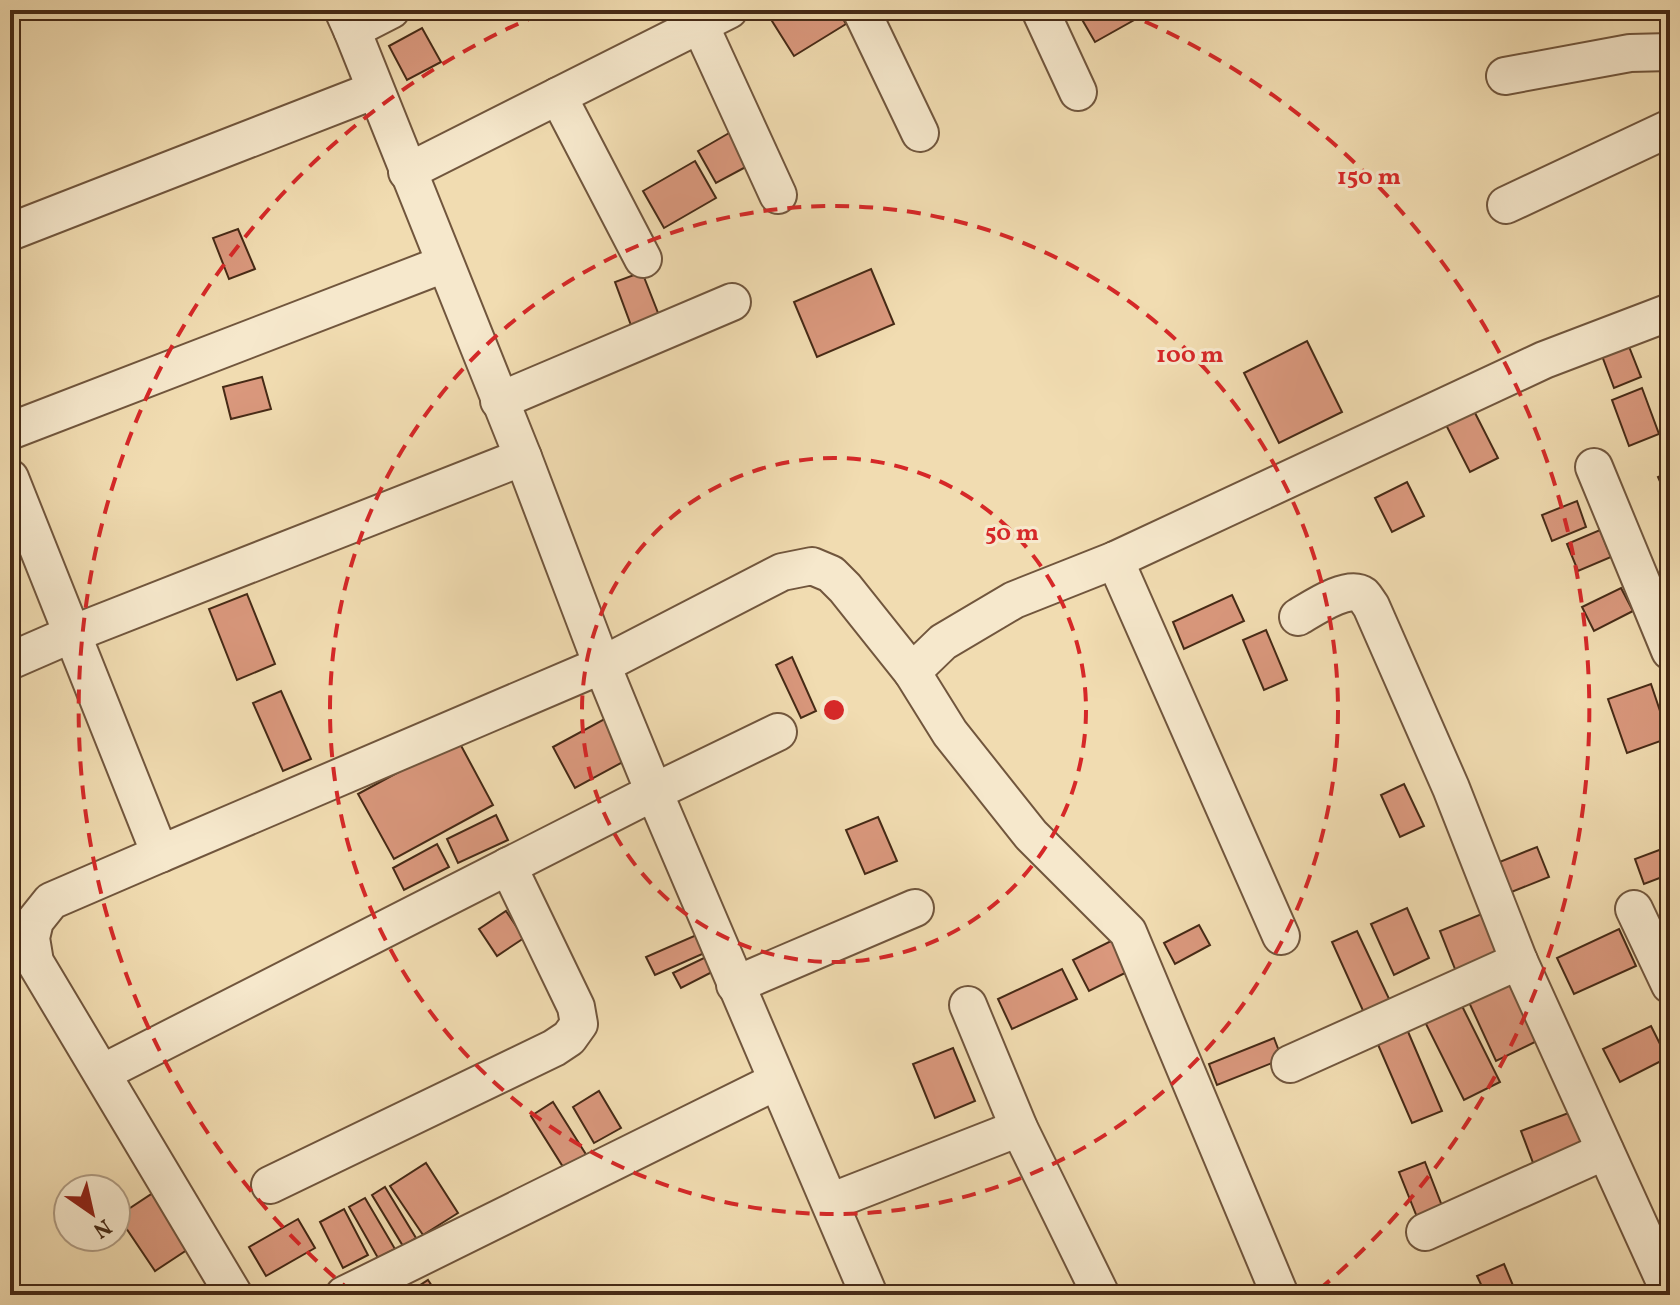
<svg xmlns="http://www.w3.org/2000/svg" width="1680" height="1305" viewBox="0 0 1680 1305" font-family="Vollkorn,serif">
<rect width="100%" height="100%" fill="#f1dcb1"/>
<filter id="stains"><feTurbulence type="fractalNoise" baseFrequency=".0025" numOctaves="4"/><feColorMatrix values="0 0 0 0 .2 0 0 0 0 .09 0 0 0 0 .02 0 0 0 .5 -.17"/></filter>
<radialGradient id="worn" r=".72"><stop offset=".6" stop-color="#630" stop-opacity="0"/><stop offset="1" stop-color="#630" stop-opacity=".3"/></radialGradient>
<g fill="#da987d" stroke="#462a16" stroke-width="2">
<polygon points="789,10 838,10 846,24 794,56 772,21"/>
<polygon points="1090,10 1152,10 1095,42 1080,16"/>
<polygon points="422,28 441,62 407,80 389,46"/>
<polygon points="736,129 755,162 716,183 698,151"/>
<polygon points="695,161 716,198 664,228 643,191"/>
<polygon points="238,229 255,269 229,279 213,238"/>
<polygon points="871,269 894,324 817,357 794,302"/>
<polygon points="642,272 660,318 632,328 615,282"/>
<polygon points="1624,334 1641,377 1614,388 1598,345"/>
<polygon points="1307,341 1342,412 1279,443 1244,373"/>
<polygon points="262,377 271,409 231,419 223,387"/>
<polygon points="1642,388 1659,434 1629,446 1612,400"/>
<polygon points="1472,407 1498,458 1470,472 1444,421"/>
<polygon points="1670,472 1670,504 1658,477"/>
<polygon points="1407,482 1424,516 1392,532 1375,498"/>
<polygon points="1577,501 1586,527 1552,541 1542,515"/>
<polygon points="1600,530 1611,557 1578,571 1567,544"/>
<polygon points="1621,588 1633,611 1594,631 1582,607"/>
<polygon points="247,594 275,664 237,680 209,609"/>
<polygon points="1232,595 1244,621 1184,649 1173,622"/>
<polygon points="1266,630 1287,680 1264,690 1243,640"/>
<polygon points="792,657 816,711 801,718 776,665"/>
<polygon points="1651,684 1669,738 1627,753 1608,699"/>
<polygon points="281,691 311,759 283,771 253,703"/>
<polygon points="610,716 632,757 575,788 553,747"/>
<polygon points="458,740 493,805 394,859 358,794"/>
<polygon points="1404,784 1424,826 1400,837 1381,795"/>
<polygon points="496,815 508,840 458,863 447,839"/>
<polygon points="878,817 897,861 865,874 846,830"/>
<polygon points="437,844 449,867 404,890 393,868"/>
<polygon points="1670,846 1670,874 1644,884 1635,859"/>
<polygon points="1537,847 1549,877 1509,893 1497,863"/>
<polygon points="1407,908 1429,958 1394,975 1371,924"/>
<polygon points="506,911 524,938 497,956 479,929"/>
<polygon points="1489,911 1506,954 1457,974 1440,931"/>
<polygon points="1199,925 1210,945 1175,964 1164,943"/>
<polygon points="1619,929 1636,966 1574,994 1557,958"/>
<polygon points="1357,931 1391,1003 1365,1015 1332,942"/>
<polygon points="701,933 709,951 655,975 646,957"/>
<polygon points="1121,936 1137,967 1089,991 1073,960"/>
<polygon points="708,956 716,970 681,988 673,973"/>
<polygon points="1062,969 1077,999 1012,1029 998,999"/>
<polygon points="1510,978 1539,1040 1496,1061 1467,998"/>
<polygon points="1459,1000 1500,1082 1464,1100 1423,1018"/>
<polygon points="1651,1026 1667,1058 1620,1082 1603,1049"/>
<polygon points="1406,1027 1442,1111 1412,1123 1376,1040"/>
<polygon points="1274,1038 1282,1059 1217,1085 1209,1064"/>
<polygon points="953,1048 975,1101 935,1118 913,1064"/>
<polygon points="599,1091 621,1128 594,1143 573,1107"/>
<polygon points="553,1102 587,1156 565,1170 531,1116"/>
<polygon points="1571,1112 1585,1149 1535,1168 1521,1131"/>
<polygon points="1425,1162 1444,1211 1419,1222 1399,1172"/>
<polygon points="426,1163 458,1213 423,1235 390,1186"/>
<polygon points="162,1187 199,1242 155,1271 118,1216"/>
<polygon points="385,1187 416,1238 403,1246 372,1195"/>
<polygon points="365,1198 395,1249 378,1258 349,1207"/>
<polygon points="344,1209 368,1255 343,1268 320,1222"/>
<polygon points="298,1219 315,1248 266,1276 249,1247"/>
<polygon points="1504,1264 1517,1295 1486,1295 1477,1276"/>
<polygon points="428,1280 438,1295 405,1295"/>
</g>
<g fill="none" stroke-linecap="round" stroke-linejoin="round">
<g stroke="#71563d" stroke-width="40">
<g id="minor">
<polyline points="343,10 352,30 391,10"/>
<polyline points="861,10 920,133"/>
<polyline points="1040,10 1078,92"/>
<polyline points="700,25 778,195"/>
<polyline points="1505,76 1630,53 1670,52"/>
<polyline points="558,96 643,259"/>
<polyline points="407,172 729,10"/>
<polyline points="1506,205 1670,128"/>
<polyline points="10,232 375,90"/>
<polyline points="499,401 732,302"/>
<polyline points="10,431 444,264"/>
<polyline points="1594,467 1670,651"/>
<polyline points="10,478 160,854 602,665 782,572 812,566 831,574 845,588 912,672"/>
<polyline points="1115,560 1281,936"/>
<path d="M1298 617C1312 609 1348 584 1363 595 1366 598 1368 602 1371 606L1451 788 1519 961 1670 1293"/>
<polyline points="10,661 72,634 523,457"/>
<polyline points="778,732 654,792 869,1295"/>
<polyline points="160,854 51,901 35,921 31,938 35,962 234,1295"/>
<polyline points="1634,909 1670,985"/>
<polyline points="735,985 915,908"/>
<polyline points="968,1005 1019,1128 1101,1295"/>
<polyline points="1290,1064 1519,961"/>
<polyline points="102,1073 654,792 602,665 523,457 352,30"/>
<polyline points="270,1185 554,1048 569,1038 579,1024 576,1007 508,866"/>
<polyline points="830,1202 1019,1128"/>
<polyline points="1425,1232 1605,1151"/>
<polyline points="344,1295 777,1081"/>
<polyline points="1280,1295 1128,932 1031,835 950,733 912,672 943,642 1014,600 1115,560 1544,360 1670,312"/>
</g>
</g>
<use href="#minor" stroke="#f6e8cc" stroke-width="36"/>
</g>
<g fill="none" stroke="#d62828" stroke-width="4" stroke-dasharray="14 10">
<circle cx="834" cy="710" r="252"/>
<circle cx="834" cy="710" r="504"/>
<path d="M353 1293A756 756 0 0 1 545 12M1123 12A756 756 0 0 1 1315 1293"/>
</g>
<circle cx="834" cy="710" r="12" fill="#d62828" stroke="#f6e8cc" stroke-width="4"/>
<g font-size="24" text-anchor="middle" font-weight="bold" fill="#d62828" stroke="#f6e8cc" stroke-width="6" stroke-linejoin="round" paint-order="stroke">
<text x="1369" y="184">150 m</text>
<text x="1190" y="362">100 m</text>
<text x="1012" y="540">50 m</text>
</g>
<rect width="1680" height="1305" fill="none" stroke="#f1dcb1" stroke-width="40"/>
<rect x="12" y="12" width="1656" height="1281" fill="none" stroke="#462a16" stroke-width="4"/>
<rect x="20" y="20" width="1640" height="1265" fill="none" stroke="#462a16" stroke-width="2"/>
<g transform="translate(92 1213) rotate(146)"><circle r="38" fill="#f6e8cc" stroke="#b09c83" stroke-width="2"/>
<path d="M0-6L14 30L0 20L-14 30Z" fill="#8f2418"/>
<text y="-12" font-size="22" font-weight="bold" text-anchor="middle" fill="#462a16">N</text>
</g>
<rect width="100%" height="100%" filter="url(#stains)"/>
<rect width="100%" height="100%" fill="url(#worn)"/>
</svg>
